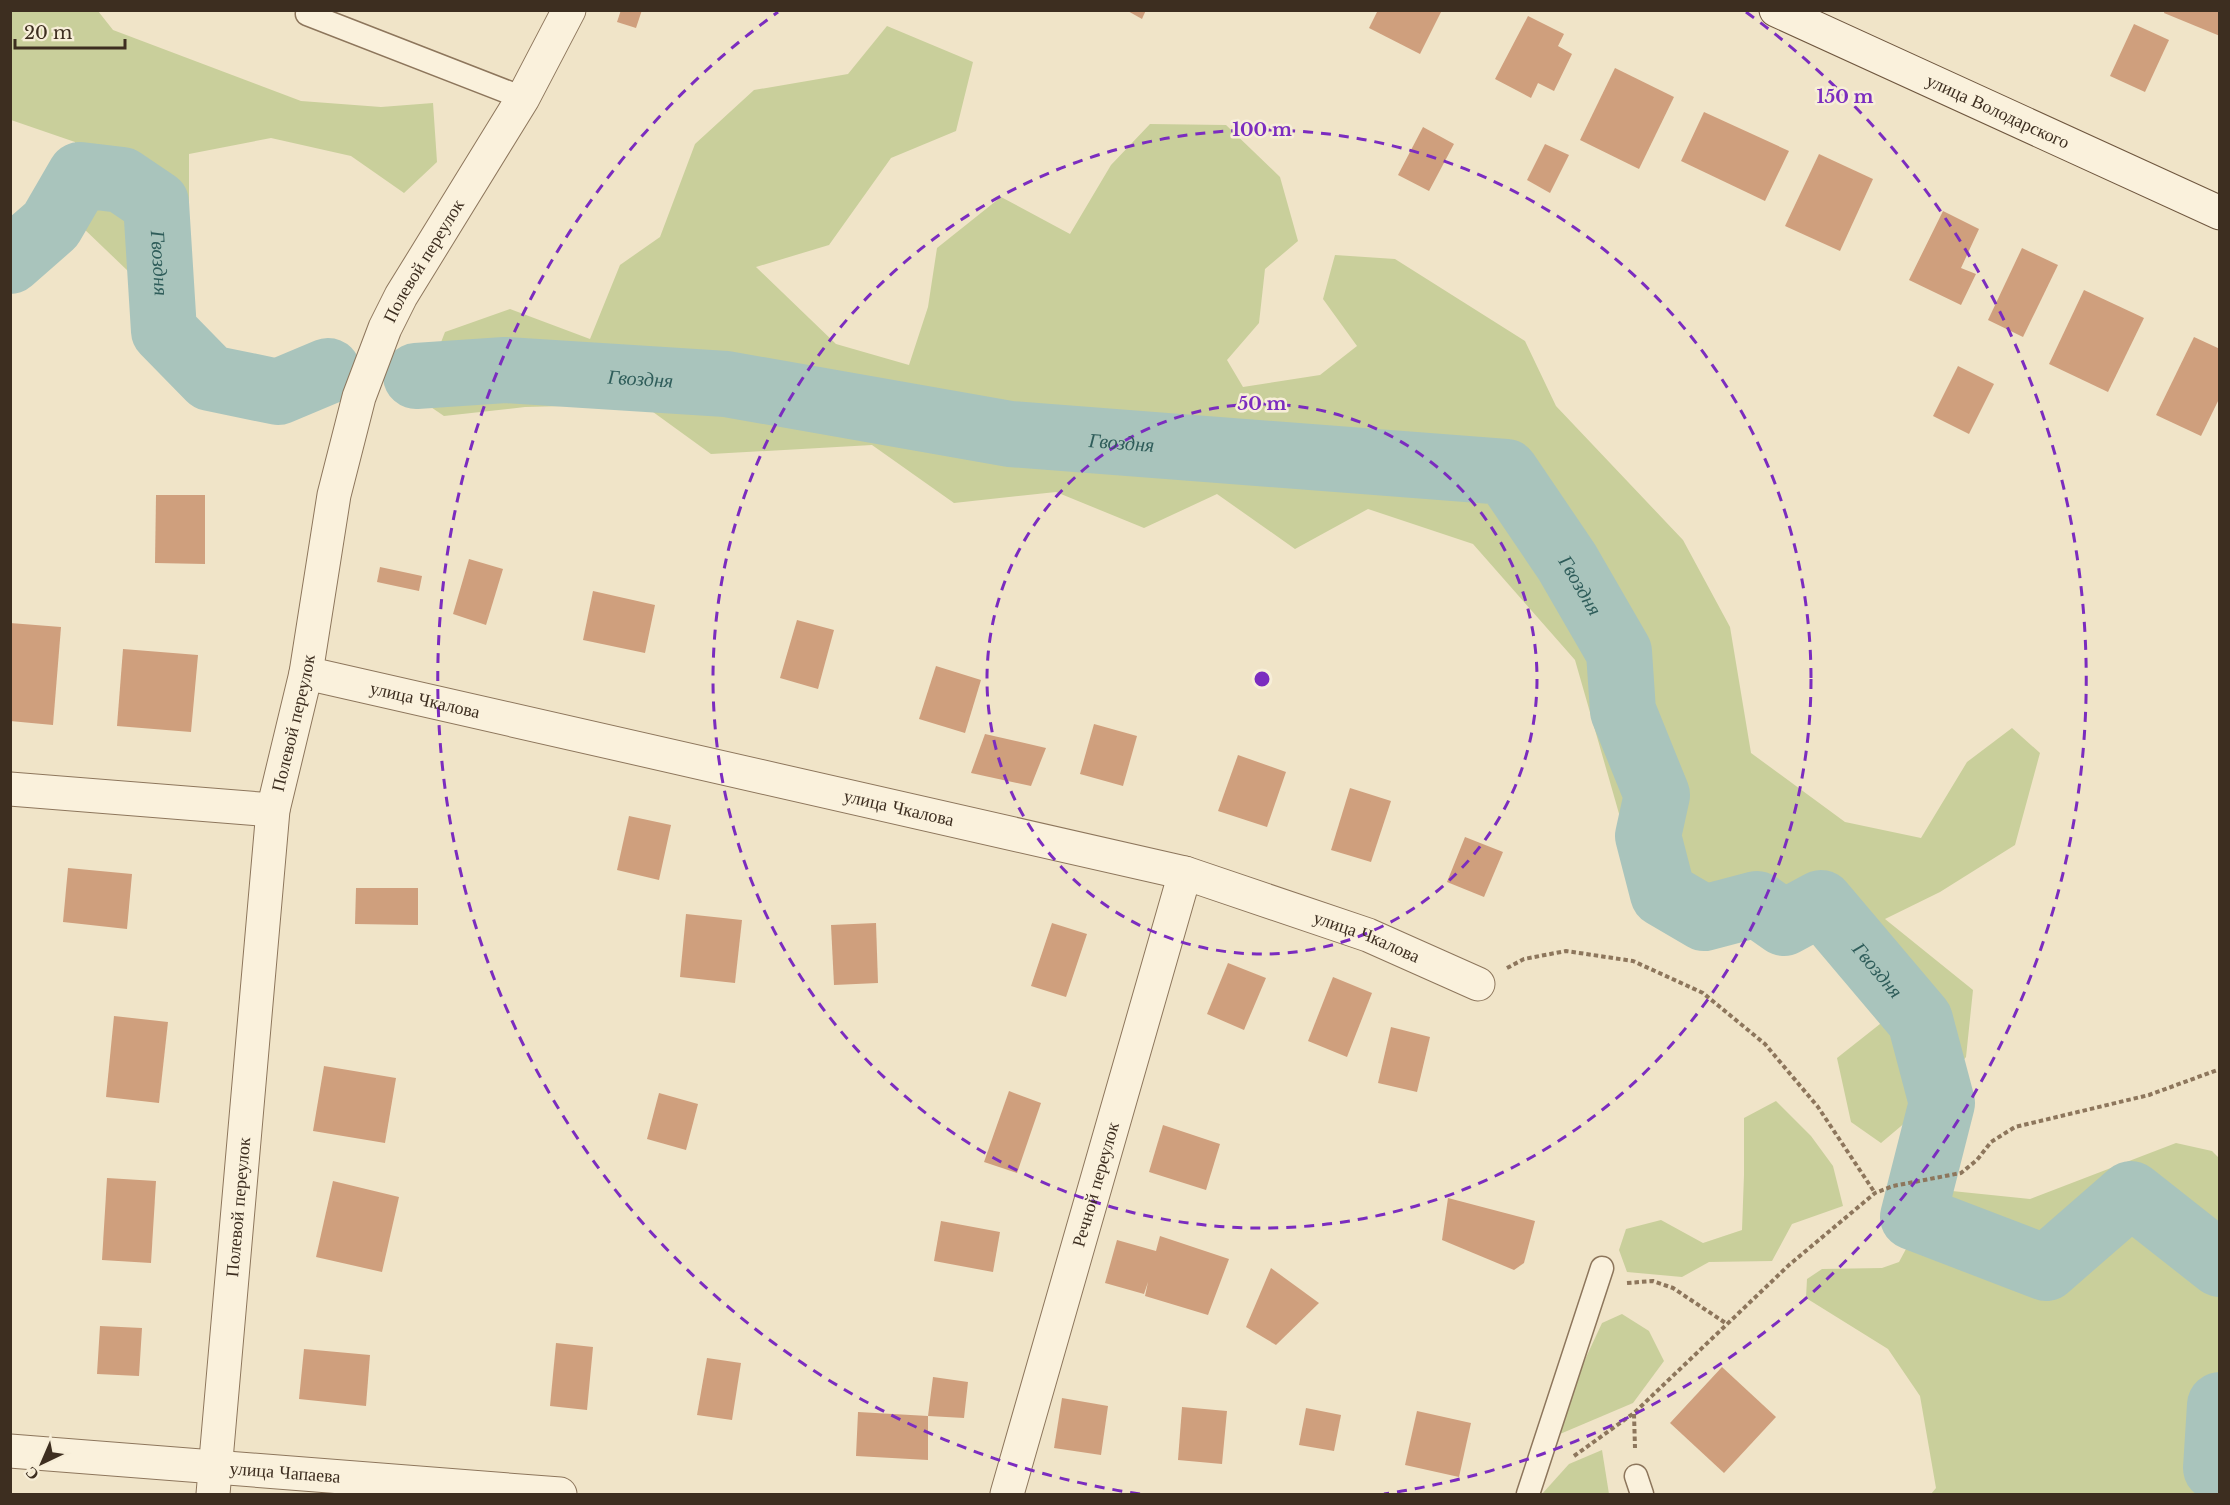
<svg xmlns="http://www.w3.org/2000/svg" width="2230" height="1505" viewBox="0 0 2230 1505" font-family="'Libre Baskerville',serif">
<rect width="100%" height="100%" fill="#f0e4c8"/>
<g fill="#c9cf9b">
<polygon points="11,10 98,11 113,30 301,101 381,107 433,103 437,162 404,193 351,156 271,138 189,154 189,247 129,272 81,226 75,142 11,120"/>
<polygon points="887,26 973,62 956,131 891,158 829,245 756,267 836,344 909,365 928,307 937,248 1001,197 1070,234 1111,165 1150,124 1226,125 1280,177 1298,241 1265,269 1259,323 1227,360 1243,387 1320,375 1357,346 1323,299 1335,255 1395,259 1525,341 1556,406 1683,540 1730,627 1751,753 1845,822 1921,838 1967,762 2012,728 2040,753 2015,845 1940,892 1885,919 1973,990 1966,1057 1926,1105 1881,1143 1851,1122 1837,1058 1880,1024 1866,968 1823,923 1680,940 1630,852 1575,660 1473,544 1368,509 1295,549 1217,494 1144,528 1056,492 954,503 872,445 711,454 642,404 525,407 444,416 419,399 445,332 510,309 590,339 620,265 660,237 695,144 754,90 848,74"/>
<polygon points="1776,1101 1811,1136 1833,1166 1843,1206 1792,1224 1772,1261 1709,1262 1682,1277 1627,1272 1619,1250 1626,1229 1661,1220 1703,1243 1742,1230 1744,1175 1744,1118"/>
<polygon points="2176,1143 2212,1151 2219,1158 2219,1494 1931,1494 1936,1488 1920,1396 1888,1349 1806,1298 1807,1279 1822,1269 1882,1268 1899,1262 1934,1197 1952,1191 2030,1199"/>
<polygon points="1622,1314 1649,1331 1664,1361 1633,1403 1560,1434 1569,1394 1602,1323"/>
<polygon points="1602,1450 1609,1494 1542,1494 1569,1464"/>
</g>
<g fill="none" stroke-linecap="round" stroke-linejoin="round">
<g stroke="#a9c4bc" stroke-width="66">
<path id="s1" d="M10 261 51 225 80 175 122 180 156 203 164 331 210 378 278 392 328 371"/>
<path id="s2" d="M416 376 505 370 726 384 1010 434 1506 472 1567 562 1619 652 1623 711 1657 795 1648 836 1663 894 1704 918 1757 904 1784 923 1821 903 1920 1020 1942 1103 1913 1217 2046 1268 2131 1194 2220 1264"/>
<polyline points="2220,1405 2216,1468 2220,1468"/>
</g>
</g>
<g fill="#cf9f7d">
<polygon points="621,10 642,10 636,28 617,22"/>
<polygon points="1126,10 1146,10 1142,19"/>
<polygon points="1378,10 1442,10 1420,54 1369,28"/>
<polygon points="2165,10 2220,10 2220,36 2164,13"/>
<polygon points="1528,16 1564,34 1558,46 1572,54 1554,91 1538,83 1531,98 1495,79"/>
<polygon points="2134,24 2169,40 2145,92 2110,76"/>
<polygon points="1615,68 1674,97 1639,169 1580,140"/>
<polygon points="1704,112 1789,151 1765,201 1681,161"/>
<polygon points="1423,127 1454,144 1429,191 1398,175"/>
<polygon points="1545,144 1569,155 1550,193 1527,180"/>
<polygon points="1819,154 1873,179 1840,251 1785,226"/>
<polygon points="1943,211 1979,229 1961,268 1976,274 1961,305 1909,280"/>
<polygon points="2022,248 2058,265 2023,337 1988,320"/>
<polygon points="2084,290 2144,318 2108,392 2049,364"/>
<polygon points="2194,337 2220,349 2220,397 2201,436 2156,415"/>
<polygon points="1958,366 1994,384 1969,434 1933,416"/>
<polygon points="156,495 205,495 205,564 155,563"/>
<polygon points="469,559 503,569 486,625 453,614"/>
<polygon points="380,567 422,576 419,591 377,582"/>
<polygon points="593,591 655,605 645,653 583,640"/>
<polygon points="797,620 834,630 818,689 780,678"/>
<polygon points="10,623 61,627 53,725 10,721"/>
<polygon points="123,649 198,655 191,732 117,726"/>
<polygon points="936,666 981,680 965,733 919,719"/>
<polygon points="1094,724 1137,736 1123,786 1080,774"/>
<polygon points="985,734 1046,748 1031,786 971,773"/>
<polygon points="1238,755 1286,772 1267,827 1218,811"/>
<polygon points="1350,788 1391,801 1371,862 1331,850"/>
<polygon points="629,816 671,825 659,880 617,870"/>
<polygon points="1465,837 1503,852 1484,897 1447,882"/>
<polygon points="68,868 132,874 127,929 63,922"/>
<polygon points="356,888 418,888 418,925 355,924"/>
<polygon points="686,914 742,920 735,983 680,977"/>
<polygon points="876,923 878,983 834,985 831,925"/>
<polygon points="1052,923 1087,934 1066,997 1031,986"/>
<polygon points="1228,963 1266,978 1244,1030 1207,1014"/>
<polygon points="1333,977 1372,993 1347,1057 1308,1041"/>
<polygon points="114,1016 168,1022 159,1103 106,1097"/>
<polygon points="1391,1027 1430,1037 1417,1092 1378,1083"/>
<polygon points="324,1066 396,1078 385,1143 313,1131"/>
<polygon points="1009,1091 1041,1103 1017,1173 984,1162"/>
<polygon points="659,1093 698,1104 686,1150 647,1139"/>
<polygon points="1163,1125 1220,1144 1206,1190 1149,1172"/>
<polygon points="107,1178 156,1181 151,1263 102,1260"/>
<polygon points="333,1181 399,1197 382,1272 316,1257"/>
<polygon points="1448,1198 1535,1221 1524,1263 1514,1270 1442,1240"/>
<polygon points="941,1221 1000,1232 993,1272 934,1261"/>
<polygon points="1160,1236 1229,1259 1208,1315 1145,1296 1148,1282 1144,1294 1105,1283 1117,1240 1156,1251"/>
<polygon points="1271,1268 1319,1303 1276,1345 1246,1327"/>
<polygon points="100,1326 142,1328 139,1376 97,1374"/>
<polygon points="556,1343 593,1347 587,1410 550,1406"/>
<polygon points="304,1349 370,1355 366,1406 299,1399"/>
<polygon points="707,1358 741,1363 732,1420 697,1415"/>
<polygon points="1722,1367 1776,1417 1724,1473 1670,1423"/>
<polygon points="933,1377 968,1382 964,1418 928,1416 928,1460 856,1456 858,1412 928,1416"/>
<polygon points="1062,1398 1108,1406 1101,1455 1054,1448"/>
<polygon points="1182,1407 1227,1411 1222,1464 1178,1460"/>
<polygon points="1306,1408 1341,1415 1334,1451 1299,1445"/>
<polygon points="1417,1411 1471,1423 1459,1477 1405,1465"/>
</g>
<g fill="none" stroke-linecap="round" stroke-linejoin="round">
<g stroke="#8d765c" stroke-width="25">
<g id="service">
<polyline points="307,14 523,98"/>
<polyline points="1636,1476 1642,1494"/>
<polyline points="1528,1494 1602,1268"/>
</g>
</g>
<g stroke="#8d765c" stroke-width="35">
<g id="minor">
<path id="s3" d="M306 673 1185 873 1368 935 1478 984"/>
<polyline points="10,789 273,810"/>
<path id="s4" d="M10 1451 560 1494"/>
<path id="s5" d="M213 1494 273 810 306 673 334 495 359 397 385 328 401 296 523 98 569 10"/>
<path id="s6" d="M1007 1494 1185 873"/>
</g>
</g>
<g stroke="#6f573f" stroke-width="35">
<g id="secondary">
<path id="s7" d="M1776 10 2220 213"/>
</g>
</g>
<g stroke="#8d765c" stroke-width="4" stroke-dasharray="4.5 3" stroke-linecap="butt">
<polyline points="1507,968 1524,959 1566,951 1633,961 1703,993 1765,1044 1818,1107 1875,1193"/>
<polyline points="1627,1283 1653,1281 1673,1288 1727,1324"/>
<polyline points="1634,1414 1635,1448"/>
<polyline points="1574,1456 1634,1413 1789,1265 1875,1193 1893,1186 1961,1173 1977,1160 1991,1142 2015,1127 2149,1095 2220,1069"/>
</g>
<use href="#service" stroke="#faf1dc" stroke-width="22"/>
<use href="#minor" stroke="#faf1dc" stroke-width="33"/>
<use href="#secondary" stroke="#faf1dc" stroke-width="33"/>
</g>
<g fill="none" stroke="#7b2cbf" stroke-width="3" stroke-dasharray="10 8">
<circle cx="1262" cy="679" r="275"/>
<circle cx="1262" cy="679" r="549"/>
<path d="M1140 1494A824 824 0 0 1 778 12M1746 12A824 824 0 0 1 1384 1494"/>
</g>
<g text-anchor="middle" stroke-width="5" stroke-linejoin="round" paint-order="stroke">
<g font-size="18" fill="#3d2e20" stroke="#f7eed8">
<text dy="6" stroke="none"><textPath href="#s7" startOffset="244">улица Володарского</textPath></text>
<text dy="6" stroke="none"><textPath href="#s5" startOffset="1260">Полевой переулок</textPath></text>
<text dy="6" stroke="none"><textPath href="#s3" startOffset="122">улица Чкалова</textPath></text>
<text dy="6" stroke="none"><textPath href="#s5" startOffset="776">Полевой переулок</textPath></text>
<text dy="6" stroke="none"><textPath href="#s3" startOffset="608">улица Чкалова</textPath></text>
<text dy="6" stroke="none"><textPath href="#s3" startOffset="1094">улица Чкалова</textPath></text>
<text dy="6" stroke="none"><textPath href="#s6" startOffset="322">Речной переулок</textPath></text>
<text dy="6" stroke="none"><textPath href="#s5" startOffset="288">Полевой переулок</textPath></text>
<text dy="6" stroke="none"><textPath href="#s4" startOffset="276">улица Чапаева</textPath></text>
</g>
<g font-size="20" font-style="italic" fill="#2f5d5a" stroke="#f7eed8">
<text dy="7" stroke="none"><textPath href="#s1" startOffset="256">Гвоздня</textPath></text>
<text dy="7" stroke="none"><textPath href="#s2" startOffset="225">Гвоздня</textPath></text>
<text dy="7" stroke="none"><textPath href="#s2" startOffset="711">Гвоздня</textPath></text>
<text dy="7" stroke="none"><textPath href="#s2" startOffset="1232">Гвоздня</textPath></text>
<text dy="7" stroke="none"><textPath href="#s2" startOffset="1826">Гвоздня</textPath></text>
</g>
</g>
<circle cx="1262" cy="679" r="9" fill="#7b2cbf" stroke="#f7eed8" stroke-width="3"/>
<g font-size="18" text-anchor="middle" font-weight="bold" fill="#7b2cbf" stroke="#f7eed8" stroke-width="5" stroke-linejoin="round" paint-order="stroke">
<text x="1845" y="103">150 m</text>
<text x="1262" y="136">100 m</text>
<text x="1262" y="410">50 m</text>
</g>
<rect width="2230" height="1505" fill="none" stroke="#3d2e20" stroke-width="24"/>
<g transform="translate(42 1463) rotate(224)" stroke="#f7eed8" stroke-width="4.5" paint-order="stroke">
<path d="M0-4.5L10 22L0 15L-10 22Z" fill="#3d2e20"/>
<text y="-9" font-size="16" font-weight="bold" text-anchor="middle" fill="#3d2e20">С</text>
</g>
<path d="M15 39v9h110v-9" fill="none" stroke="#3d2e20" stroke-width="3"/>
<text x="24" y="39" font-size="18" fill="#3d2e20" stroke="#f7eed8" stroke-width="4.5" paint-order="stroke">20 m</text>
</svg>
